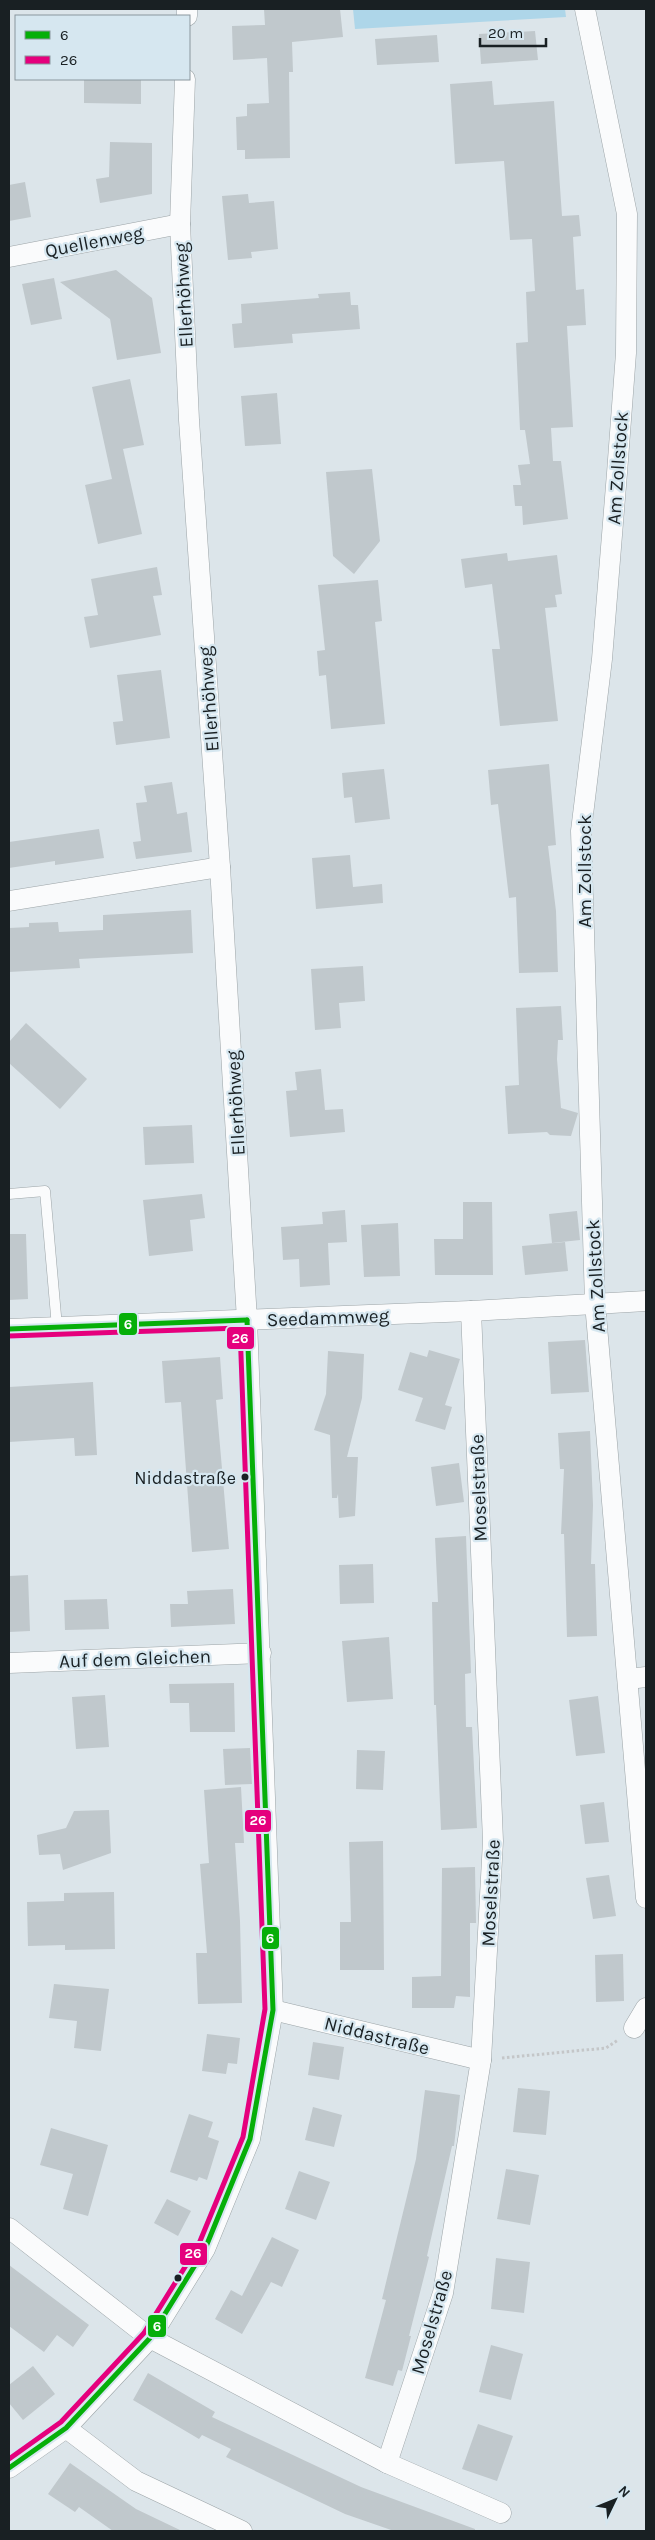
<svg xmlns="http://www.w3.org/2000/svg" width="655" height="2540" viewBox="0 0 655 2540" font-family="Karla,sans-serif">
<rect width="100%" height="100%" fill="#dce5ea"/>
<polygon fill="#aed6e9" points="353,9 565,9 566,17 355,29"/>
<g fill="#c0c8cc">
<polygon points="264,9 340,9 343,37 292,42 293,72 289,72 290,158 245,159 245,150 237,150 236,117 247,116 247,104 269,103 267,58 233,60 232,26 265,25"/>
<polygon points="535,31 538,60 481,64 479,34"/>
<polygon points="437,35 439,62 377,65 375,39"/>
<polygon points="84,79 141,79 141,104 84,103"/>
<polygon points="492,81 494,105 554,101 562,216 579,215 581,236 573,237 576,290 584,289 586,325 567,326 573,427 551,428 553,461 561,461 568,519 523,525 522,506 515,506 513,485 521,485 518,465 530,464 525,430 520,430 516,343 528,342 526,292 535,291 532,239 510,240 504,161 455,164 450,84"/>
<polygon points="110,142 152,143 152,194 100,203 96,179 109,177"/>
<polygon points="25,182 31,217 9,221 9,185"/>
<polygon points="248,194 249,203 274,201 278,249 251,252 252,258 228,260 222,196"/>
<polygon points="116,270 152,298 161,353 117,360 110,319 60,282"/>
<polygon points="54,278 62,319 31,325 22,284"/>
<polygon points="350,292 351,305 358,305 360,329 292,334 293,343 234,348 232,324 242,323 241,304 319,298 318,294"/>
<polygon points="130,379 144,445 123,449 142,534 98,544 85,485 112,479 92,387"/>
<polygon points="277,393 281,444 245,446 241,396"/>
<polygon points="372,469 380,541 354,574 333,556 326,472"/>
<polygon points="507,553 508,561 557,555 562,594 555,595 557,607 545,608 558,721 500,726 492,649 500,649 492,584 465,588 461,559"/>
<polygon points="157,567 162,595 153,596 161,635 90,648 84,617 98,615 91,579"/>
<polygon points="378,580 382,621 375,622 385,724 331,729 326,675 319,676 317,651 325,650 318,585"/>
<polygon points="161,670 170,738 116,745 113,722 123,721 117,675"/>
<polygon points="549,764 556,845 548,846 556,911 558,972 519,973 516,897 509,898 498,804 491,805 488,770"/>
<polygon points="384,769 390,819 355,823 352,797 344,798 342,773"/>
<polygon points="172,782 177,814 187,812 192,852 136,859 133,842 141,841 136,803 147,802 144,786"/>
<polygon points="99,829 104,858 55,865 55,861 9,868 9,842"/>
<polygon points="350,855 353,887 382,884 383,903 316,909 312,858"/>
<polygon points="191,910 193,953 79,959 80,968 9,972 9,928 29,927 29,923 58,922 59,932 103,930 103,915"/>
<polygon points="363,966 365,1001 339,1003 341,1028 315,1030 311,969"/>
<polygon points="561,1006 563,1040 558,1040 557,1059 561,1108 578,1113 571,1136 550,1135 547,1132 508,1134 505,1086 519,1085 516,1008"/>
<polygon points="26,1023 87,1079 60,1109 9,1063 9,1042"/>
<polygon points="321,1069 325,1110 343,1109 345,1132 290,1137 286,1091 297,1090 295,1072"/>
<polygon points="192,1125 194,1163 145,1165 143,1127"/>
<polygon points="202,1194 205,1218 190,1220 193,1251 149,1256 143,1200"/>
<polygon points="463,1202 492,1202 493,1275 435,1275 434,1239 463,1239"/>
<polygon points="345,1210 347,1242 328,1243 330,1285 300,1287 299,1259 283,1260 281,1227 323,1224 322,1212"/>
<polygon points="577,1211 580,1240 552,1243 549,1214"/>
<polygon points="398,1223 400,1276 364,1277 361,1225"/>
<polygon points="9,1234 26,1234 28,1299 9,1300"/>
<polygon points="565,1242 568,1271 525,1275 522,1246"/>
<polygon points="585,1340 589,1392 551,1394 548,1342"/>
<polygon points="429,1350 460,1359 445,1405 452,1407 445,1430 415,1421 423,1398 398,1390 410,1352 427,1357"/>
<polygon points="328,1351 364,1354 362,1398 347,1457 358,1457 355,1516 339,1518 338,1494 337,1498 332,1498 330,1435 314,1430 326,1394"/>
<polygon points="220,1357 223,1399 216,1400 229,1549 192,1552 181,1402 165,1403 162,1361"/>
<polygon points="93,1382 97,1455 75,1456 74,1438 9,1442 9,1387"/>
<polygon points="590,1431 593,1505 591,1564 595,1564 597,1636 567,1637 564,1534 561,1534 564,1469 560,1469 558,1433"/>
<polygon points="459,1463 464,1502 436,1506 431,1467"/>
<polygon points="466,1536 471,1673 465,1674 466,1727 472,1727 477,1828 441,1830 436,1705 434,1705 432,1602 438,1602 435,1538"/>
<polygon points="373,1564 374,1603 340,1604 339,1565"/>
<polygon points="28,1575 30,1631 9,1632 9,1576"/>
<polygon points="233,1589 235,1624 171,1627 170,1604 188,1604 187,1591"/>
<polygon points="107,1599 109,1629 65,1630 64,1600"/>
<polygon points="389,1637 393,1699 347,1702 342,1641"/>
<polygon points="234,1683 235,1732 190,1732 189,1703 170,1703 169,1684"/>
<polygon points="105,1695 109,1747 76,1749 72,1697"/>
<polygon points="598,1696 605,1753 576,1756 569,1700"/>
<polygon points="250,1748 252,1784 225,1785 223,1749"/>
<polygon points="357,1750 385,1751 383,1790 356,1789"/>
<polygon points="241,1787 244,1843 235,1843 240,1921 242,2003 198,2004 196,1953 207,1953 200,1864 209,1863 204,1790"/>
<polygon points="604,1802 609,1842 585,1844 580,1805"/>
<polygon points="109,1810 111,1853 63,1870 60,1854 39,1855 37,1835 66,1828 74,1811"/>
<polygon points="383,1841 384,1970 340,1970 340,1922 351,1922 349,1842"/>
<polygon points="475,1867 476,1923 470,1923 470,1997 456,1996 454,2008 412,2008 412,1977 441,1976 442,1868"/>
<polygon points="609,1875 616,1916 593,1919 586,1878"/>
<polygon points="114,1892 115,1949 65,1950 65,1945 28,1946 27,1902 64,1901 64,1893"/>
<polygon points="623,1954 624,2001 596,2002 595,1955"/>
<polygon points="54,1984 109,1989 101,2051 74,2048 77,2021 49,2018"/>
<polygon points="207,2034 240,2038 237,2064 228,2063 226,2074 202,2071"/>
<polygon points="313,2042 344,2047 339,2080 308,2075"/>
<polygon points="518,2088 550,2091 546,2135 513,2132"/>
<polygon points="425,2090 460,2095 454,2146 452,2146 427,2256 429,2257 409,2336 411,2336 402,2371 398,2370 393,2386 365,2378 386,2300 382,2299 416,2159"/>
<polygon points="313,2107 342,2115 334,2147 305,2140"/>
<polygon points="189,2114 213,2122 208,2137 219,2141 207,2180 199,2177 197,2181 170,2172"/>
<polygon points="51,2128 108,2145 88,2216 63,2209 73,2174 40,2165"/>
<polygon points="506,2169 539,2175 530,2225 497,2219"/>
<polygon points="299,2171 330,2182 316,2220 285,2209"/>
<polygon points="167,2199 191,2211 178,2236 154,2223"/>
<polygon points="272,2237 299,2250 282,2287 271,2282 242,2334 215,2319 231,2290 242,2296"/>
<polygon points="496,2258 530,2262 524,2313 491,2309"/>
<polygon points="9,2265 89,2325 73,2347 57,2335 44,2352 9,2326"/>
<polygon points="491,2345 523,2354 511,2400 479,2392"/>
<polygon points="33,2366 55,2394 23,2420 9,2403 9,2385"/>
<polygon points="148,2373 215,2412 212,2417 361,2487 475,2529 475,2531 394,2531 345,2514 226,2457 231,2449 202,2435 199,2439 133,2400"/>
<polygon points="478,2424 513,2436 497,2481 462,2469"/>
<polygon points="70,2463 136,2509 182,2531 113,2531 79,2507 75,2512 48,2494"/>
</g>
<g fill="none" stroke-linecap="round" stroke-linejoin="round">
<g stroke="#9ca4a7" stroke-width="11">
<polyline id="lane" points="9,1194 45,1191 57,1327"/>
</g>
<g stroke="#9ca4a7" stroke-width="21">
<g id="street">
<polyline points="585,9 627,214 626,353 617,473 602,659 581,831 595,1303 646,1898"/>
<polyline points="187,16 187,9"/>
<polyline points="9,257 180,224"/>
<polyline points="9,901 220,867"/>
<polyline points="9,1329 471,1311 646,1301"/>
<polyline points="9,1663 261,1653"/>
<polyline points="628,1679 646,1677"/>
<polyline points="273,2010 481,2060"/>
<polyline points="634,2028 646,2008"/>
<polyline points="9,2228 150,2338 387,2463 501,2513"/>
<polyline points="66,2428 136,2481 242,2531"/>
<polyline points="387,2463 443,2293 481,2060 493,1841 471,1311"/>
<polyline points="9,2468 66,2428 150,2338 205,2249 250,2139 273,2010 247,1320 220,867 189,420 180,224 185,79"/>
</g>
</g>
<polyline stroke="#c4c6c8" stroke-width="3" stroke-dasharray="2.5 2.5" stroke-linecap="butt" points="502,2058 606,2048 618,2040"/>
<use href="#lane" stroke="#fafbfc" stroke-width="10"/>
<use href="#street" stroke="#fafbfc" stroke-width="20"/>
<g stroke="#d6e7f0" stroke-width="9">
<g id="bus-1">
<polyline points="9,1329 247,1320"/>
<polyline points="9,2468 66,2428 150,2338 205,2249 250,2139 273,2010 247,1320"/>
</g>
</g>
<g stroke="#d6e7f0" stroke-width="9">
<polyline id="bus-2" points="9,2459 61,2422 144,2333 198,2246 243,2137 265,2009 240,1328 9,1336"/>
</g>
<use href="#bus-1" stroke="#06af09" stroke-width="5"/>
<use href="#bus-2" stroke="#e5007d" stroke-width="5"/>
</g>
<g fill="#192023" stroke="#d6e7f0" stroke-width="2">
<circle cx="245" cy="1477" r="4.5"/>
<circle cx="178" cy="2278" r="4.5"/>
</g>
<g text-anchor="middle" stroke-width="4.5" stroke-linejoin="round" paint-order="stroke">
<g font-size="18" fill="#192023" stroke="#d6e7f0" text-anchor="end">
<text x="236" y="1484">Niddastraße</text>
</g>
<g font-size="19" fill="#192023" stroke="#d6e7f0">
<text transform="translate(94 241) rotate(-11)" y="7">Quellenweg</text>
<text transform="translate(183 295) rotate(-93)" y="7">Ellerhöhweg</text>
<text transform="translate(617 468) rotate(-86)" y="7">Am Zollstock</text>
<text transform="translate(208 699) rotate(-94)" y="7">Ellerhöhweg</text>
<text transform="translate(584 871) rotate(-90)" y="7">Am Zollstock</text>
<text transform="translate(235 1103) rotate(-93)" y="7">Ellerhöhweg</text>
<text transform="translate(595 1276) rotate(-93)" y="7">Am Zollstock</text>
<text transform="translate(328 1317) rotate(-2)" y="7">Seedammweg</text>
<text transform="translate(478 1488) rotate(-92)" y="7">Moselstraße</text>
<text transform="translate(135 1658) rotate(-2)" y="7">Auf dem Gleichen</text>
<text transform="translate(490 1893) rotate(-87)" y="7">Moselstraße</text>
<text transform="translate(377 2035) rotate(14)" y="7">Niddastraße</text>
<text transform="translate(431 2322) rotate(-74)" y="7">Moselstraße</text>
</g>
</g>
<g stroke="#d6e7f0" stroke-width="2">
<rect x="118" y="1312" width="20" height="24" rx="5" fill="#06af09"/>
<rect x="226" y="1326" width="29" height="24" rx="5" fill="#e5007d"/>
<rect x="244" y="1809" width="28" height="24" rx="5" fill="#e5007d"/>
<rect x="261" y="1926" width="19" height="24" rx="5" fill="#06af09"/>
<rect x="179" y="2242" width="29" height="24" rx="5" fill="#e5007d"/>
<rect x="147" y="2314" width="20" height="24" rx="5" fill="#06af09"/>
</g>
<g font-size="14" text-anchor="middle" font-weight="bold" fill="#fff">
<text x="128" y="1329">6</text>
<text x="240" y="1343">26</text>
<text x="258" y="1825">26</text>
<text x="270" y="1943">6</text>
<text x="193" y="2258">26</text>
<text x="157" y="2331">6</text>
</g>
<rect width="655" height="2540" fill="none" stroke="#192023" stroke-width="20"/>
<rect x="15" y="15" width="175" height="65" fill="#d6e7f0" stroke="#8a979e"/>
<rect x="25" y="31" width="25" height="8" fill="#06af09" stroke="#8a979e"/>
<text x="60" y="40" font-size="15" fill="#192023">6</text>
<rect x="25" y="56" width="25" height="8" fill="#e5007d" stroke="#8a979e"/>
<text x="60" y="65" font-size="15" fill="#192023">26</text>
<g transform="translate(615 2500) rotate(47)" stroke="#d6e7f0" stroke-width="4" paint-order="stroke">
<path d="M0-4L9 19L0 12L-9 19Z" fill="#192023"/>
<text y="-8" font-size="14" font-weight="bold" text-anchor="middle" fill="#192023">N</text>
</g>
<path d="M480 38v8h66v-8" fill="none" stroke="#192023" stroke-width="2.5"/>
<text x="488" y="38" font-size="15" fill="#192023" stroke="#d6e7f0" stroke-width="4" paint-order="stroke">20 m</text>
</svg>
